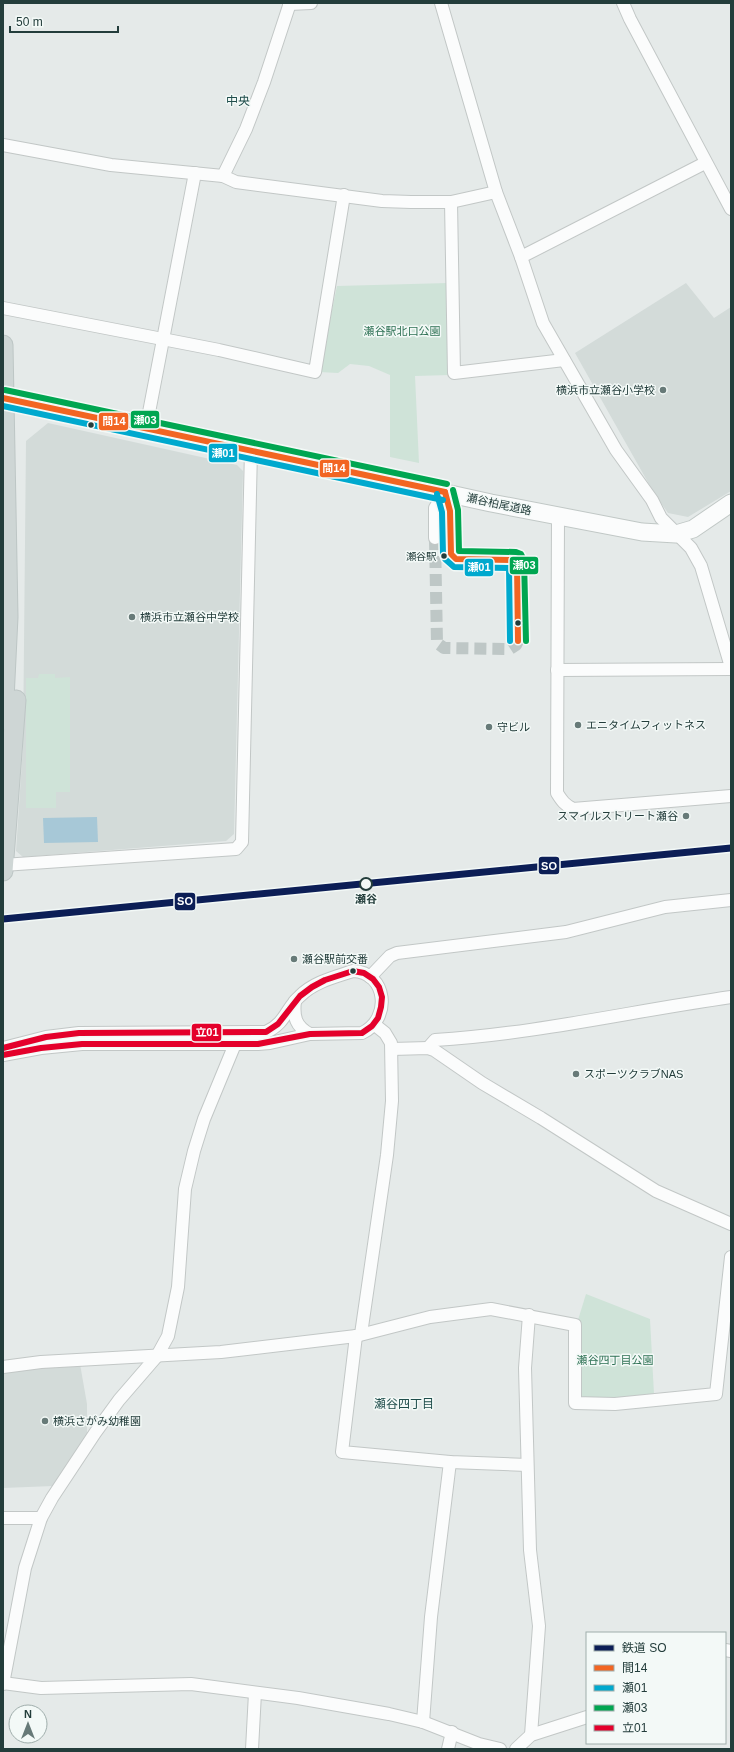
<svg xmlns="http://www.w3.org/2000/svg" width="734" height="1752" viewBox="0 0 734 1752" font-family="Helvetica,'Noto Sans JP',sans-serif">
<rect width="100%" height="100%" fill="#e5eae9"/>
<g fill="#d3dbd9">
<polygon points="686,283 714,318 731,307 731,491 688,517 668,513 654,493 575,353"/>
<polygon points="48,423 237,465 243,471 234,834 226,841 23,857 16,851 23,746 26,441"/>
<polygon points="80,1364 87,1404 87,1438 53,1486 3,1488 3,1372"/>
</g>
<g fill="#cfe3d8">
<polygon points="448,283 450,375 415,376 419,463 390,457 390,375 369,366 350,364 338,373 319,372 337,286"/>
<polygon points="39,674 55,674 55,678 70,677 70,792 56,792 56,808 26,808 26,678 38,678"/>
<polygon points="586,1294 650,1319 654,1394 620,1399 578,1399 578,1320"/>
</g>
<polygon fill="#a7c8d7" points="97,817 98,842 44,843 43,818"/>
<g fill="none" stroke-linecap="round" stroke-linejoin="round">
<polyline stroke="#bec7c6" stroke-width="12" stroke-dasharray="12 6" stroke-linecap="butt" points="435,538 437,643 444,648 510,649 516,645 518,641 517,564 515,560 456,559 451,554 450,538"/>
<g stroke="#c2c7c6" stroke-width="14">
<g id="minor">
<polyline points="441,3 496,192 521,257 543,323 616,450 652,500 661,518 691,548 701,566 731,667"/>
<polyline points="623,3 630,19 731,209"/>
<polyline points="289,4 311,3"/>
<polyline points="3,145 111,165 223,176 236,182 382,201 411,202 451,202 496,192"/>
<polyline points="223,176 246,129 264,82 290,3"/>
<polyline points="451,202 454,373 564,360"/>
<polyline points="521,257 705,163"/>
<polyline points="3,308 219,350 315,372 344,195"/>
<polyline points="146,428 195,173"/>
<polyline points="445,492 450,511 450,538"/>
<path d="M558 516 557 793C562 801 565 805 573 809L731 796"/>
<polyline points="435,538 435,508 445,492"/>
<polyline points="557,670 731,669"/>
<polyline points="3,865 236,849 242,842 251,450"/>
<polyline points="370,977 390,956 397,953 566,932 665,907 731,900"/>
<path d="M295 1001C293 1017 296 1027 310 1034"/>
<path d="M3 1048 46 1037 79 1033 266 1032C286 1023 286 1008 300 996 314 982 335 977 353 971 387 972 392 1019 362 1033L310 1034 270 1043 258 1044H82L41 1048 3 1055"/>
<path d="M428 1048 435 1040C535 1034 632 1011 731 997"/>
<polyline points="392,1049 428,1048 434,1050 482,1083 541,1118 656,1191 731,1224"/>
<polyline points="529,1315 525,1368 530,1550 539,1626 531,1735"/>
<polyline points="361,1334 387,1155 392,1101 391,1043 385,1033 375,1025"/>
<polyline points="356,1336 342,1452 450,1462 527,1465"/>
<polyline points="3,1367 41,1362 221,1352 356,1336 430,1317 491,1309 575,1325 575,1403 615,1404 716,1394 731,1257"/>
<polyline points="3,1518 41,1518"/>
<polyline points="725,1650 731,1651"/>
<polyline points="3,1683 41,1688 191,1684 298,1698 389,1714 423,1722 479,1744 500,1749"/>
<polyline points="3,1684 25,1568 41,1518 52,1498 95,1433 119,1400 157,1356 168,1336 178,1287 185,1189 194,1151 204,1119 235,1044"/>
<polyline points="423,1722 431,1617 450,1462"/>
<polyline points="252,1749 255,1693"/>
<polyline points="448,1749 452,1732"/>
<polyline points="516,1749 531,1735 587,1717"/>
</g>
</g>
<g stroke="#c1c8c6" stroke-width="19">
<polyline id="secondary" points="3,398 251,450 491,503 642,532 676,534 693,529 731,503"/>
</g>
<g stroke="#bdc6c5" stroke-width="21">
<g id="primary">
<polyline points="3,345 8,617 3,720"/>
<polyline points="3,871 16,700"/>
</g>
</g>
<use href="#minor" stroke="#fbfcfc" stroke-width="12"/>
<use href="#secondary" stroke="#fbfcfc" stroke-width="17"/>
<use href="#primary" stroke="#ced6d5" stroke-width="19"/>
<g stroke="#f3f9f7" stroke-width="9">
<g id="bus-1">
<polyline points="3,398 445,492"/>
<polyline points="445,492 450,511 451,554 456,559 515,560 517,564 518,641"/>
</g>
</g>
<g stroke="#f3f9f7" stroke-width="9">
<g id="bus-2">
<polyline points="3,406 443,500"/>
<polyline points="437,494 442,512 443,554 445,559 454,567 509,568 510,641"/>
</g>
</g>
<g stroke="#f3f9f7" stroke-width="9">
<g id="bus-3">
<polyline points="5,390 447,484"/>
<polyline points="453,490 458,510 459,551 516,552 521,554 524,560 526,641"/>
</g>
</g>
<g stroke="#f3f9f7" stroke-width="9">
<polyline id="bus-4" points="3,1048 46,1037 79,1033 266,1032 278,1024 300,996 312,987 325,980 353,971 364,973 373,979 379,987 382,997 381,1007 378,1018 372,1026 362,1033 310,1034 258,1044 82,1044 41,1048 3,1055"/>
</g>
<use href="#bus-1" stroke="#f26522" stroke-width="6"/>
<use href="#bus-2" stroke="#00a9ce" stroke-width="6"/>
<use href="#bus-3" stroke="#00a651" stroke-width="6"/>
<use href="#bus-4" stroke="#e4002b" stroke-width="6"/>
<g stroke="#f3f9f7" stroke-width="10">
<polyline id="rail-1" points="3,919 731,848"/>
</g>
<use href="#rail-1" stroke="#0c1e56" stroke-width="7"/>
</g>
<g fill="#677a78" stroke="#f3f9f7" stroke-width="1.5">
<circle cx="663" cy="390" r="4"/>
<circle cx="132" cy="617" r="4"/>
<circle cx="578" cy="725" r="4"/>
<circle cx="489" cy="727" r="4"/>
<circle cx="686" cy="816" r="4"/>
<circle cx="294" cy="959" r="4"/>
<circle cx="576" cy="1074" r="4"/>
<circle cx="45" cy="1421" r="4"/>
</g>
<g fill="#233d3b" stroke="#f3f9f7" stroke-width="1.5">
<circle cx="91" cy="425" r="3.5"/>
<circle cx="444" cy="556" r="3.5"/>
<circle cx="518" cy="623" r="3.5"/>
<circle cx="353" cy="971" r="3.5"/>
</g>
<circle fill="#f3f9f7" stroke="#233d3b" stroke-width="2" cx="366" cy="884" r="6"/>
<g text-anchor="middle" stroke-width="3" stroke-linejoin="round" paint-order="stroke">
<g font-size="10" fill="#233d3b" stroke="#f3f9f7" text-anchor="end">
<text x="436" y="560">瀬谷駅</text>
</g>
<g font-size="11" fill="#2f7255" stroke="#f3f9f7">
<text x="402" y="335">瀬谷駅北口公園</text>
<text x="615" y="1364">瀬谷四丁目公園</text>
</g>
<g font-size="11" fill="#233d3b" stroke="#f3f9f7" text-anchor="start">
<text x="655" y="394" text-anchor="end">横浜市立瀬谷小学校</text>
<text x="140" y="621">横浜市立瀬谷中学校</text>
<text x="586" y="729">エニタイムフィットネス</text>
<text x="497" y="731">守ビル</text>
<text x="678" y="820" text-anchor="end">スマイルストリート瀬谷</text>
<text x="302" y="963">瀬谷駅前交番</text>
<text x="584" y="1078">スポーツクラブNAS</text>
<text x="53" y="1425">横浜さがみ幼稚園</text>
</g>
<g font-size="11" fill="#233d3b" stroke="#f3f9f7">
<text transform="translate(499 504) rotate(12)" y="4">瀬谷柏尾道路</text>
</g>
<g font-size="11" font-weight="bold" fill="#233d3b" stroke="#f3f9f7">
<text x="366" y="903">瀬谷</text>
</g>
<g font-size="12" fill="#204e4c" stroke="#f3f9f7">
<text x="238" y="105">中央</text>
<text x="404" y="1408">瀬谷四丁目</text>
</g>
</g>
<g stroke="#f3f9f7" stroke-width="1.5">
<rect x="130" y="410" width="30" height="19" rx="4" fill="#00a651"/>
<rect x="98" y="412" width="31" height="19" rx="4" fill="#f26522"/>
<rect x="208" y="443" width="30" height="20" rx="4" fill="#00a9ce"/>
<rect x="319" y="459" width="31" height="19" rx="4" fill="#f26522"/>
<rect x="509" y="556" width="30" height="19" rx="4" fill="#00a651"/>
<rect x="464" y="558" width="30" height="19" rx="4" fill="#00a9ce"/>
<rect x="538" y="856" width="22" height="19" rx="4" fill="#0c1e56"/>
<rect x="174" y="892" width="22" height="19" rx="4" fill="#0c1e56"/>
<rect x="191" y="1023" width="31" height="19" rx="4" fill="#e4002b"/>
</g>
<g font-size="11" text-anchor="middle" font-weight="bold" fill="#fff">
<text x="145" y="424">瀬03</text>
<text x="114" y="425">間14</text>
<text x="223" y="457">瀬01</text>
<text x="334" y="472">間14</text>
<text x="524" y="569">瀬03</text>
<text x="479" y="571">瀬01</text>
<text x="549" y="870">SO</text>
<text x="185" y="905">SO</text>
<text x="207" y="1036">立01</text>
</g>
<rect width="734" height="1752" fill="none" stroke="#233d3b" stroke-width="8"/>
<rect x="586" y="1632" width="140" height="112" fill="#f3f9f7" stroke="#a0aeac"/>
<rect x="594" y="1645" width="20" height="6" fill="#0c1e56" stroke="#a0aeac"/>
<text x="622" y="1652" font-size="12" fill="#233d3b">鉄道 SO</text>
<rect x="594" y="1665" width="20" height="6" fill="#f26522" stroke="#a0aeac"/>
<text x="622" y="1672" font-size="12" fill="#233d3b">間14</text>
<rect x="594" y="1685" width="20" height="6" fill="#00a9ce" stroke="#a0aeac"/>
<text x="622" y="1692" font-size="12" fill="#233d3b">瀬01</text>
<rect x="594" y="1705" width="20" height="6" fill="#00a651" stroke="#a0aeac"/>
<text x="622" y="1712" font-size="12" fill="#233d3b">瀬03</text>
<rect x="594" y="1725" width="20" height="6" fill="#e4002b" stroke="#a0aeac"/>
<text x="622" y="1732" font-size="12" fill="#233d3b">立01</text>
<g transform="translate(28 1724)"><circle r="19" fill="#f3f9f7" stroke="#a0aeac"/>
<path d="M0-3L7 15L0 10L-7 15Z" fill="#677a78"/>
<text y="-6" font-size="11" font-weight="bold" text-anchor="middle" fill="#233d3b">N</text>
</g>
<path d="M10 26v6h108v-6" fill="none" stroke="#233d3b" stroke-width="2"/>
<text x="16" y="26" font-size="12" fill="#233d3b" stroke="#f3f9f7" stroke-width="3" paint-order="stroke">50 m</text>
</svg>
